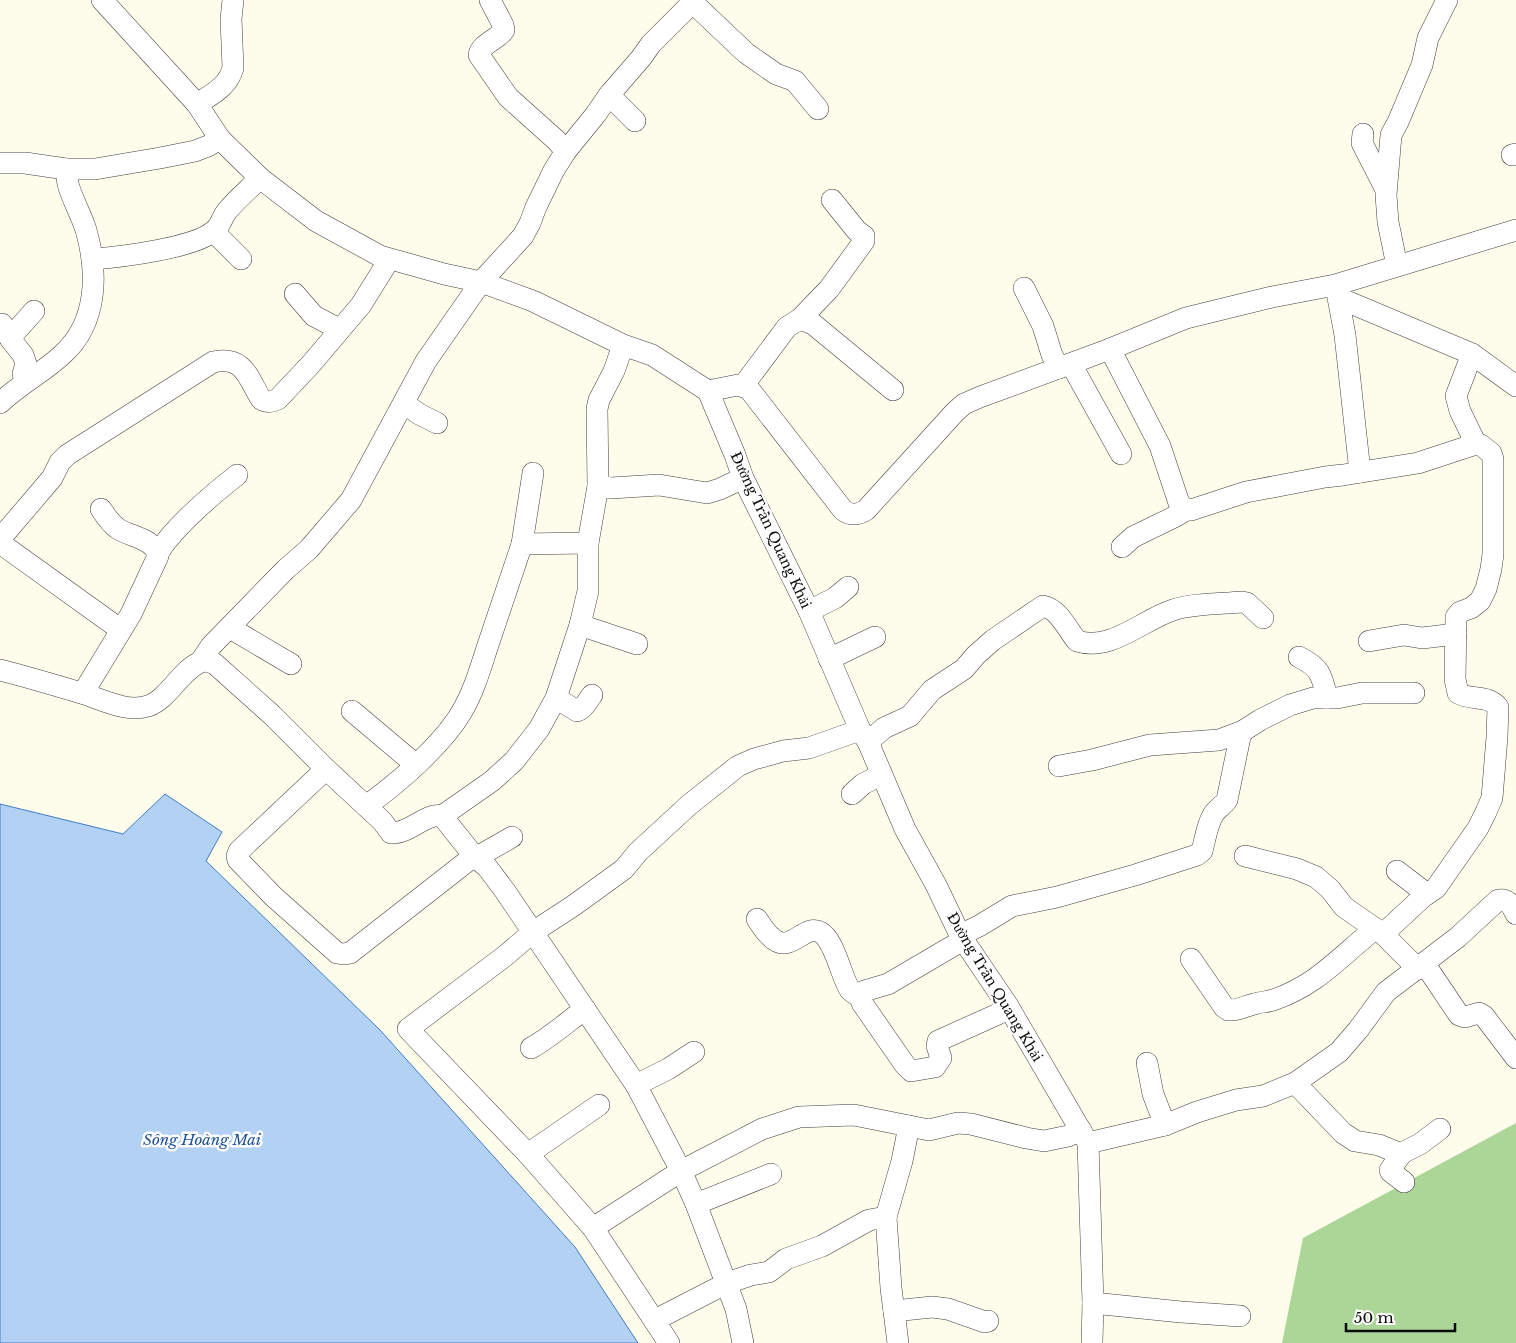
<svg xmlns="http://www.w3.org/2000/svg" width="1516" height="1343" viewBox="0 0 1516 1343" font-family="'Libre Baskerville',serif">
<rect width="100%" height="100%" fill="#fefdec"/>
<polygon fill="#abd698" points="1516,1123 1516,1343 1282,1343 1303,1238"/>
<polygon fill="#b3d2f3" stroke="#3e7dc6" points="165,794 222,832 206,861 380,1030 575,1247 638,1343 0,1343 0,804 123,834"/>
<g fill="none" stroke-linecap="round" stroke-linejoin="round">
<g stroke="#3f3f3f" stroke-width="22">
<g id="minor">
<polyline points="102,0 197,104 220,139 260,178 316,221 380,256 444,274 481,282 533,301 623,345 652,355 708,391 735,455 743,478 809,611 860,730 868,742 905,829 936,885 960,935 1008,1006 1088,1143 1093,1303 1092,1343"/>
<path d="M490 0 503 25 504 30C498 40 481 43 479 55L508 97 556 140 566 151"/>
<polyline points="690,0 746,53 776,74 795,81 818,109"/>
<polyline points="609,95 635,121"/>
<path d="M197 104C212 94 228 87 233 68L231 19 233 0"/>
<polyline points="1363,134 1362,143 1385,188"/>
<polyline points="1512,155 1516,154"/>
<polyline points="0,163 25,163 66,169 95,169 160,158 195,151 208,146 220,139"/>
<polyline points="214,232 241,259"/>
<path d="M93 259C120 257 196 248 215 230 221 225 222 217 227 211 237 199 249 189 260 178"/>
<polyline points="1397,266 1388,222 1386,195 1391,135 1398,122 1422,65 1428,38 1447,0"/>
<polyline points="1336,287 1345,335 1360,472"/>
<polyline points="1024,288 1043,326 1052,355 1059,368"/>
<polyline points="295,294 314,316 339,329"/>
<polyline points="1339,298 1472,354 1516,386"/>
<polyline points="800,319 829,289 864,241 864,236 857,231 832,200"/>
<polyline points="2,324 11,340 23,355 26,364 23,374 25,382"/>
<polyline points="10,338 34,311"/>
<path d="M1110 349 1160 446 1179 503 1186 510H1191L1246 492 1325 477 1343 475 1418 463 1476 444 1481 445 1491 453 1493 459V554L1491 569 1486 589 1480 601 1471 608 1460 612 1456 617 1455 679 1458 693C1471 701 1487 694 1498 707L1497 737 1492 798 1486 812 1478 828 1436 888 1424 896 1383 934"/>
<polyline points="1472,354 1456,396 1460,411 1476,444"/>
<polyline points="1071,364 1121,454"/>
<polyline points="743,386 787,327 800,319 813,324 893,390"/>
<path d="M708 391 738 385 749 389 843 510C851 516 858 515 866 510L955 412 964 404 980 397 1110 349 1186 318 1272 297 1335 285 1516 230"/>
<path d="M0 403C20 384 44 372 63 354 98 322 98 272 86 230 81 214 72 199 68 184 67 179 67 173 66 169"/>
<polyline points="404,403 419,414 437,423"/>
<polyline points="598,486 611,488 659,485 707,493 720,489 743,478"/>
<path d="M0 539 52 478 60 462 67 455 213 362C244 355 248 378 261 399 267 403 272 402 278 399L311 364 361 305 389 260"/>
<polyline points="0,543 121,630"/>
<polyline points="522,544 533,473"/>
<polyline points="1122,547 1133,537 1176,516 1186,510"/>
<path d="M158 553C174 527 213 494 237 475"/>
<polyline points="809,611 835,598 848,587"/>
<polyline points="580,625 637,644"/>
<polyline points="230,628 291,664"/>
<polyline points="1369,641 1404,635 1422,638 1456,634"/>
<path d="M1299 657C1321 668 1322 676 1327 698"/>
<polyline points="829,659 875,637"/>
<polyline points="201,661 211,646 286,569 309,549 351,500 426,361 481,282 523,236 530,223 536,207 554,170 566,151 596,114 609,95 641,58 651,44 695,0"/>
<path d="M0 670C27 677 54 685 81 693 101 699 127 713 148 706 169 699 181 669 201 662 206 660 210 662 215 664L272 715 326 769 382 821 391 833C410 834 426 812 442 816L474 856 487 867 505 891 636 1085 681 1171 696 1204 736 1309 743 1343"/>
<path d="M83 693 131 614 158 556C155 538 129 537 117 528 110 523 105 515 101 509"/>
<path d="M556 698 577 711C584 709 588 700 592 695"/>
<polyline points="352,711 416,765"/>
<path d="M868 742 884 728 910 716 932 690 964 669 976 655 993 640 1043 606C1059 609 1067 629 1077 641 1111 652 1142 620 1173 610 1193 603 1221 604 1242 602L1247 603 1263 618"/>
<polyline points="1059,766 1092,760 1150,745 1219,740 1243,731"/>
<polyline points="326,769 239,851 237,856 238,860 274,897 337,953 343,954 350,953 474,856"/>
<polyline points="852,794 863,784 881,775"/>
<path d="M366 806C397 784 442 745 461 713 474 692 481 666 489 642 500 610 511 577 522 544L588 543"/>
<polyline points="442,816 492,781 514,761 539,729 556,698 580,625 588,591 588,543 598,486 597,409 599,400 614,371 623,345"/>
<polyline points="1245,856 1297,869 1316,877 1330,889 1344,907 1383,934 1418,969"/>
<polyline points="478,860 484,853 512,837"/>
<polyline points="1397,871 1427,894"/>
<path d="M757 919C761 925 765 932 771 937 790 956 804 923 820 932 835 940 841 977 850 990 853 993 857 995 860 997"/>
<path d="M960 935 979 926 1012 906 1057 897 1135 875 1197 855 1202 851C1205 840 1207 825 1213 815 1216 809 1223 806 1227 800L1240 737 1243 731 1260 720 1290 705 1313 698H1337L1362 693H1414"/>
<polyline points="963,940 888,984 864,991 860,997 862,1003 905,1065 911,1071 935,1067 941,1058 937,1046 938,1041 998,1014 1008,1006"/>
<path d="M1191 959 1224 1007 1228 1010C1237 1011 1245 1006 1254 1004 1260 1002 1267 1002 1273 1000 1315 986 1338 959 1371 932L1373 928"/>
<polyline points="1424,963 1459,1015 1465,1017 1479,1013 1484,1016 1516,1058"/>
<path d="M531 1048C551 1037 567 1022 585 1009"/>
<polyline points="1147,1063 1153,1094 1165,1125"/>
<polyline points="1295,1083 1343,1133 1355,1141 1379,1145 1396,1152 1402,1153 1420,1144 1440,1129"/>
<polyline points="636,1085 668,1069 694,1052"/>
<path d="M1088 1143 1165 1125 1197 1112 1236 1100 1263 1096 1295 1083 1339 1052 1358 1030 1386 992 1458 937 1498 900C1509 898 1512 907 1516 914"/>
<polyline points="1402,1153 1390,1170 1391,1172 1404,1182"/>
<polyline points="528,1154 599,1105"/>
<polyline points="696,1204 771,1174"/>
<polyline points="593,1228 681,1171 762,1129 799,1117 854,1115 929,1130 958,1123 971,1124 1026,1138 1044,1141 1068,1136 1081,1130"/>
<polyline points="1093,1303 1181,1312 1240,1316"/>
<polyline points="894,1311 932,1307 948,1309 985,1322 988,1321"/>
<polyline points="655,1320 727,1283 751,1275 769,1272 786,1259 822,1246 869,1220 886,1217"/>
<polyline points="669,1343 593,1228 528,1154 408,1029 505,956 533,932 573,906 624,869 638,852 689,805 738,766 754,759 783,751 809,748 860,730"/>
<polyline points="898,1343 891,1288 886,1217 902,1161 909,1126"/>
</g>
</g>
<use href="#minor" stroke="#fff" stroke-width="21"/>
</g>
<g text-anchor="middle" stroke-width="5" stroke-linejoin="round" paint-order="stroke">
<g font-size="14" fill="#0c0c0c" stroke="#fff">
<text transform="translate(771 530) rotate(65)" y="5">Đường Trần Quang Khải</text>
<text transform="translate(995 987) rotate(59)" y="5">Đường Trần Quang Khải</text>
</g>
<g font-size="15" font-style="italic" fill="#1c5097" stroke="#fff">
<text x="202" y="1145">Sông Hoàng Mai</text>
</g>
</g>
<path d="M1346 1323v8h109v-8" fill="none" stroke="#0c0c0c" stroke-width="2.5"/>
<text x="1354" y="1323" font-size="15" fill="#0c0c0c" stroke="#ffffff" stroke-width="4" paint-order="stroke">50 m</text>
</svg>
